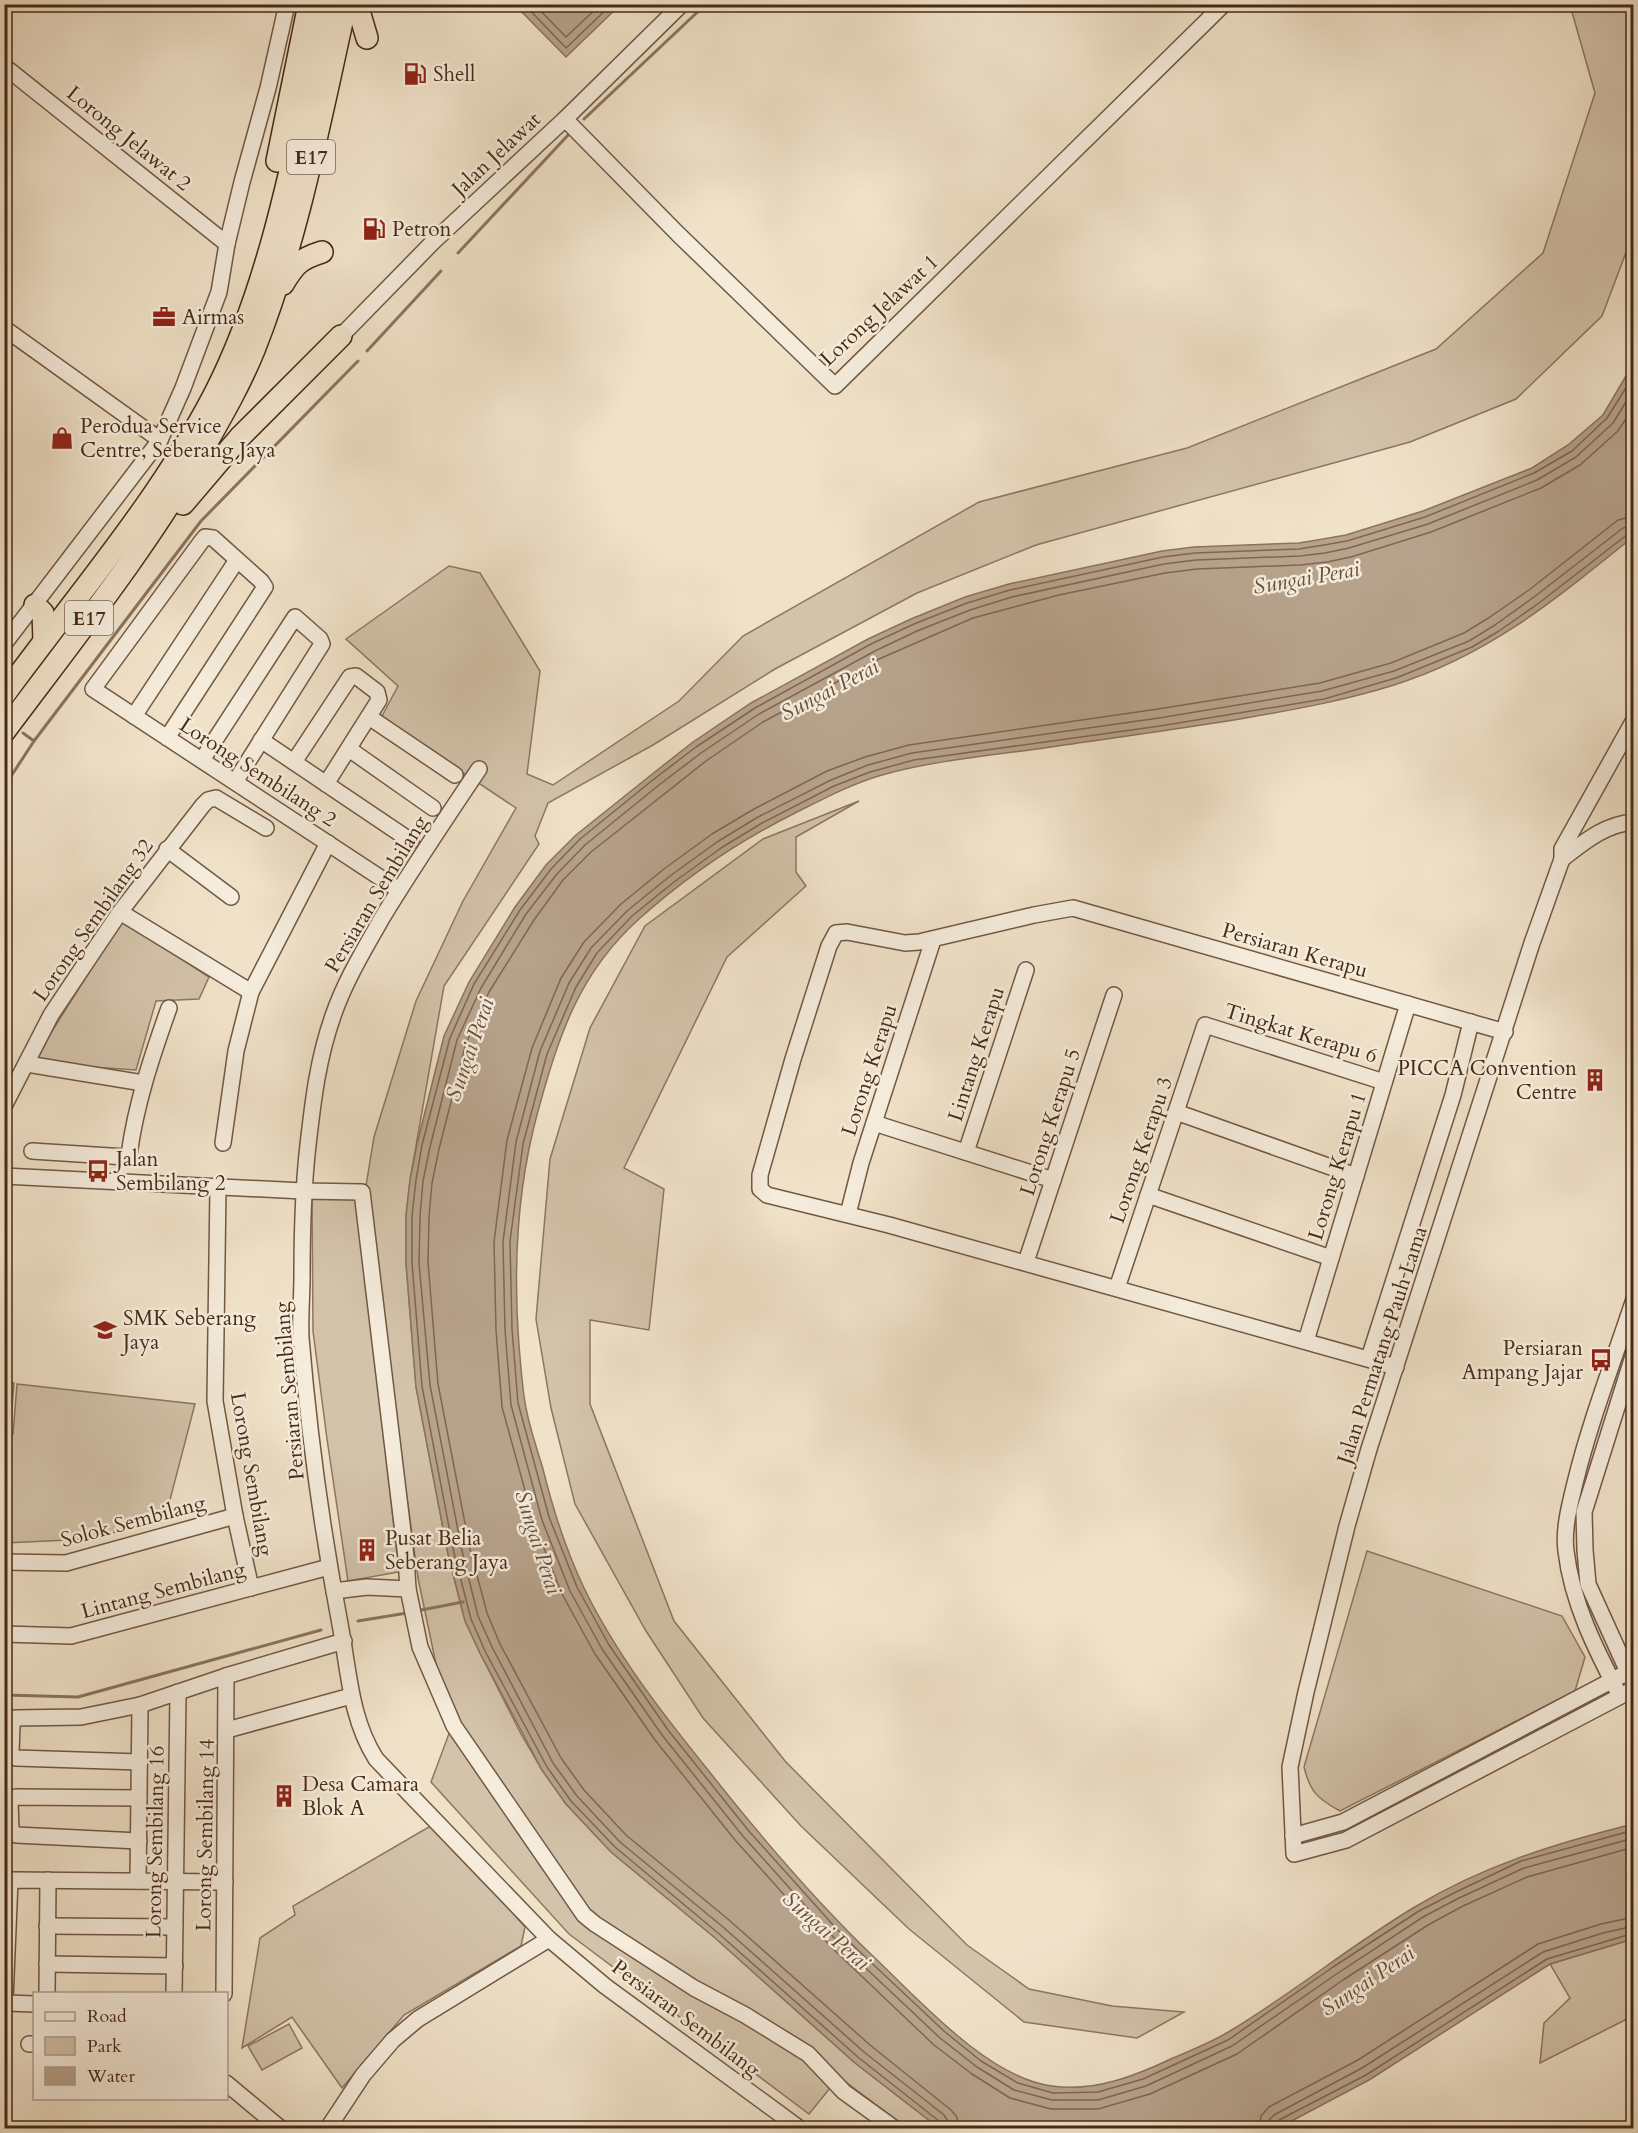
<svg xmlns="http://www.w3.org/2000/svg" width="1638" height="2133" viewBox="0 0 1638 2133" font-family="Cardo,serif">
<rect width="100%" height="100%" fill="#f0e2c9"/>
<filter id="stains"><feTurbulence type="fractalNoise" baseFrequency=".00333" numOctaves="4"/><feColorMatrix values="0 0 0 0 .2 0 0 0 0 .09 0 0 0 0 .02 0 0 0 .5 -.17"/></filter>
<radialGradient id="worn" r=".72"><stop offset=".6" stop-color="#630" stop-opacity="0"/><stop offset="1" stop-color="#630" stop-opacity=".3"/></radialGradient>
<g fill="#d3c3aa" stroke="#8e7660" stroke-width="1.5">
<polygon points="1570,5 1633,5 1633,234 1602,316 1516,399 1410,442 1036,545 917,593 775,669 653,745 548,803 535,836 539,844 444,986 410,1180 406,1216 406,1263 416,1387 448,1554 465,1621 480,1653 521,1734 542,1770 566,1804 611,1852 714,1937 855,2063 939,2128 907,2128 839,2077 809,2114 569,1934 431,1782 450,1731 418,1578 365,1192 374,1137 416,1001 463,901 516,808 381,718 398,686 346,639 449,566 480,573 540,671 527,774 553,785 679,701 743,636 979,502 1187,448 1436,349 1543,253 1595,93"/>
<polygon points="859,801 796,837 796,872 806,886 727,957 624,1168 664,1189 649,1330 590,1320 590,1404 674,1621 785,1761 967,1945 1029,1989 1112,2006 1184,2012 1137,2038 1024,2022 909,1929 801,1826 703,1718 646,1631 575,1504 551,1408 536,1319 550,1159 590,1028 645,926 763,839"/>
<polygon points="122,920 209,977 199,999 156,1001 136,1070 32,1063"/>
<polygon points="357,1196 399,1572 348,1581 327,1439 313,1331 312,1198"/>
<polygon points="5,1382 14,1383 10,1431 5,1430"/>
<polygon points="17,1384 195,1404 165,1519 90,1539 5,1543 5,1435 13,1434"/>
<path d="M1367 1551 1562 1616 1585 1657 1575 1691 1340 1811C1318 1799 1310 1792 1304 1767Z"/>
<polygon points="434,1824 525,1927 521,1946 404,2015 342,2088 292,2017 242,2048 260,1938 295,1915 293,1906"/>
<polygon points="1633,1939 1633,2016 1540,2063 1544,2023 1570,1998 1550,1964"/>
<polygon points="289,2024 302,2048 262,2070 248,2046"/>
</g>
<g fill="#b7a38c" stroke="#8b735c" stroke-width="1.5">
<polygon points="515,5 620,5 566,57"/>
<path d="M1633 364V537C1557 598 1490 655 1394 685 1343 701 1292 710 1240 719 1172 730 1105 739 1037 749 985 756 932 761 882 775 851 784 823 799 795 813 739 841 686 877 639 919 579 973 559 1035 538 1111 517 1187 513 1267 519 1346 521 1366 522 1388 526 1408 530 1429 537 1449 543 1469 553 1510 566 1550 584 1588 616 1654 662 1713 708 1770 760 1836 815 1901 876 1959 921 2002 989 2078 1052 2086 1095 2092 1135 2076 1173 2058 1192 2050 1212 2042 1230 2031 1293 1993 1350 1946 1413 1908 1484 1865 1554 1844 1633 1824V1939L1550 1964 1369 2080 1284 2125 1275 2128H939L855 2063 714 1937 611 1852 566 1804 542 1770 480 1653 465 1621 448 1554 416 1387 406 1263V1216L410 1180 417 1144 444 1036 469 982 515 907 546 865 576 835 651 775 693 742 751 703 868 639 911 619 965 597 1009 584 1162 551 1194 547 1299 543 1323 539 1346 535 1423 511 1532 468 1568 445 1603 415Z"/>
</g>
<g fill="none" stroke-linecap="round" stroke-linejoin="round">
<g stroke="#806650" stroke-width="1.5">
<polyline points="524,4 566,48 612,4"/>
<polyline points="534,4 566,37 601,4"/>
<polyline points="1634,516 1618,520 1529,590 1490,617 1464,633 1391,663 1320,683 1158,709 909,745 865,757 827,771 754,809 712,834 664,869 621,904 584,942 561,978 532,1048 507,1140 494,1242 496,1330 502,1407 534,1523 562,1594 595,1654 655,1740 735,1840 831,1947 934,2045 972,2074 1010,2098 1051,2109 1098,2109 1150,2094 1237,2054 1343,1980 1428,1925 1463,1906 1527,1877 1634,1847"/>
<polyline points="1634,525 1623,528 1534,597 1495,625 1469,641 1394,671 1322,691 1159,718 912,753 868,765 831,780 758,817 717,842 670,876 627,911 591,948 569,983 540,1051 516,1142 503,1242 505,1330 511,1405 542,1520 570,1591 602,1649 662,1735 742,1835 837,1941 940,2038 977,2067 1014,2090 1052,2100 1098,2100 1146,2086 1232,2046 1338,1973 1423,1917 1459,1898 1524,1868 1634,1838"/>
<polyline points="1634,532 1628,534 1539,603 1499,631 1472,647 1396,678 1324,699 1160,726 914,760 870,772 834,786 762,823 721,848 674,882 632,916 597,953 576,987 547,1054 523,1144 510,1241 512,1329 518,1403 549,1517 577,1587 609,1645 668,1730 748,1830 843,1936 945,2032 981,2061 1018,2083 1053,2093 1098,2092 1143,2079 1228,2040 1333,1967 1419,1911 1456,1892 1521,1861 1634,1830"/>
<polyline points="942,2128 939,2121 859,2058 718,1933 615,1847 571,1801 547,1767 485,1651 471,1619 454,1553 422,1386 412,1263 412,1216 416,1180 422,1145 450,1038 474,984 520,910 551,869 580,839 654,779 696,747 755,708 871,644 914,624 967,603 1010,590 1163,557 1195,553 1299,549 1324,545 1347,541 1425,517 1534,473 1572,451 1607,418 1634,375"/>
<polyline points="949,2128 948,2121 944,2115 864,2052 723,1927 620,1842 577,1796 553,1763 492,1647 478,1616 462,1551 430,1385 419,1263 420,1216 423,1181 430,1147 457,1040 481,988 526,914 557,874 585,845 659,785 701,753 759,714 875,651 917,631 970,610 1012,597 1164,564 1196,560 1300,556 1325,553 1349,548 1428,524 1537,480 1576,457 1613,423 1634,389"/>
<polyline points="958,2128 957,2117 951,2110 870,2045 729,1920 626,1835 584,1790 561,1758 500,1644 487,1613 470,1549 438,1384 428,1262 429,1217 432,1183 439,1149 466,1043 489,992 534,920 563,880 591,852 706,761 763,722 879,659 973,618 1059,595 1165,573 1197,569 1300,565 1327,562 1351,557 1431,532 1541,488 1580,465 1618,431 1634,406"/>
<polyline points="1259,2128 1261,2116 1269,2107 1358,2060 1538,1944 1601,1924 1634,1917"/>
<polyline points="1268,2128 1269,2120 1274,2115 1362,2068 1543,1952 1603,1933 1634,1926"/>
<polyline points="1275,2128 1279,2120 1366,2075 1547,1959 1634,1933"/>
</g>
<g stroke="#8b735c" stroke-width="3">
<polyline points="584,119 706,4"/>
<polyline points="458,253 570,133"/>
<polyline points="367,351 441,271"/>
<polyline points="23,733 34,741"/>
<polyline points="4,787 34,741 201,521 358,361"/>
<polyline points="416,1611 463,1602"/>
<polyline points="358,1621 407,1613"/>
<polyline points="4,1695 78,1697 321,1630"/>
</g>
<g stroke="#725842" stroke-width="18">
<g id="minor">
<polyline points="4,66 227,244"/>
<polyline points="565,119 678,234 835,386 1224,4"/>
<polyline points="4,328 160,440"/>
<polyline points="341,336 433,242 565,119 682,4"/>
<polyline points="4,644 160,440 183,388 219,292 227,244 242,182 268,88 287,4"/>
<polyline points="134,716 237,560"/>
<polyline points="369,717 455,775"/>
<polyline points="1634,720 1562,849 1562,859 1532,943 1369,1449 1347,1526 1306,1692 1290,1767 1294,1854 1346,1840 1634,1689"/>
<polyline points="167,738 265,587 261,581 213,538 205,537 201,542 93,689 399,890"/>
<polyline points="261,740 411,841"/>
<polyline points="349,749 433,808"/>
<polyline points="202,760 295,617 320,639 322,644 235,782"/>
<polyline points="294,762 350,677 356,676 377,692 379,700 326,784"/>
<path d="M479 769C446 818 413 867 382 918 364 950 345 981 333 1016 318 1058 313 1101 308 1145 303 1189 302 1232 302 1276 302 1296 300 1318 301 1338 309 1434 322 1530 340 1624 349 1671 350 1718 376 1759L549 1939 605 1986 799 2128"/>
<polyline points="167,849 231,897"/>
<path d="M1562 859C1584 842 1605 824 1634 822"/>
<polyline points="120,912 251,992"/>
<polyline points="27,1064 143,1083"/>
<polyline points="4,1106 51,1015 81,970 120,912 203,805 208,800 216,798 266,828"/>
<polyline points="1176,1112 1356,1176"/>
<polyline points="874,1123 1053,1180"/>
<polyline points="223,1143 236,1051 251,992 328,843"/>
<path d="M32 1151 126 1157 129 1155C136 1103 152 1056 169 1008"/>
<polyline points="966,1152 1026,970"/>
<polyline points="4,1176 303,1191 362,1192 406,1557 408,1589 420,1647 454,1726 584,1915 595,1924 694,1988 745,2015 808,2054 844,2092 894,2128"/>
<polyline points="218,1187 215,1401 235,1516 251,1588"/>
<polyline points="1148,1195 1331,1258"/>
<polyline points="848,1214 861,1163 933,940"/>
<polyline points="1026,1262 1114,995"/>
<polyline points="1117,1288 1205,1025 1384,1082"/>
<polyline points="1306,1341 1408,1004"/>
<polyline points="1369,1358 1453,1095 1471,1022"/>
<polyline points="1396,1367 889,1225 767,1195 760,1189 760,1175 793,1059 829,946 836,933 847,932 905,943 919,942 1034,915 1073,908 1505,1032"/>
<polyline points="4,1562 66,1563 235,1516"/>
<polyline points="334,1591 367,1587 408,1589"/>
<polyline points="4,1634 71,1636 329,1567"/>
<polyline points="1632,1681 1588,1584 1585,1550 1584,1512 1634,1353"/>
<path d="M1620 1696C1596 1650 1572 1603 1566 1551 1563 1529 1570 1504 1575 1483 1590 1421 1614 1360 1634 1299"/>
<polyline points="227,1730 351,1696"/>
<polyline points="140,1762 16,1758 12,1756 11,1753 12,1725 15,1718 81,1717 140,1705 226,1676 344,1641"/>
<polyline points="1293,1836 1343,1822 1628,1672"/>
<polyline points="139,1841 16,1835 11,1830 10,1801 16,1797 139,1798"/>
<polyline points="138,1881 140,1705"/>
<polyline points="47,1926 175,1927"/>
<polyline points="47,1964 175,1966"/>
<polyline points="47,1994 48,1880"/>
<polyline points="174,1994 178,1692"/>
<polyline points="224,1994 226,1676"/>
<polyline points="34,2004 8,2003 5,2000 10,1881 14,1880 225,1882"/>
<polyline points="29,2044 34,2044"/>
<polyline points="226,2083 280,2128"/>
<polyline points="328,2128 363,2075 393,2040 418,2019 549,1939"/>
</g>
</g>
<g stroke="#482a15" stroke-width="24">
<g id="highway">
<polyline points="357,4 367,38"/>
<polyline points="277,161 309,4"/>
<path d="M283 284C295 264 300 259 322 252"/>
<polyline points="183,504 240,437 341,336"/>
<polyline points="35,605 43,613 44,641"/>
<path d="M4 695C76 596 157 504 214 395 274 279 298 132 327 4"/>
<path d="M4 732C75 637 149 545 207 442 224 412 241 382 254 350 298 239 320 120 346 4"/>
</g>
</g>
<use href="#minor" stroke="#f5ecdc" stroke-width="15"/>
<use href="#highway" stroke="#f0e2c9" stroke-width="21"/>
</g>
<defs>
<g id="fuel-bare" transform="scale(1.8)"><path d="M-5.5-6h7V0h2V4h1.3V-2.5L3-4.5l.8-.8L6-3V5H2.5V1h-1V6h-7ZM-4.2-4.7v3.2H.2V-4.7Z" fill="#8f2418" stroke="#f5ecdc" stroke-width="2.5" paint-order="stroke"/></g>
<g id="office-bare" transform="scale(1.8)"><path d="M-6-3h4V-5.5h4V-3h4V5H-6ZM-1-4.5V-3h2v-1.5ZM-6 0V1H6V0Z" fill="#8f2418" stroke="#f5ecdc" stroke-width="2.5" paint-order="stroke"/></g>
<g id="shop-bare" transform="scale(1.8)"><path d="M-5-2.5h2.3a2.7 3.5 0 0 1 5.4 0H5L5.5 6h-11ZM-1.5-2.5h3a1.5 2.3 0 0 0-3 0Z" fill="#8f2418" stroke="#f5ecdc" stroke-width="2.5" paint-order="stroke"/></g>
<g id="building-bare" transform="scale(1.8)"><path d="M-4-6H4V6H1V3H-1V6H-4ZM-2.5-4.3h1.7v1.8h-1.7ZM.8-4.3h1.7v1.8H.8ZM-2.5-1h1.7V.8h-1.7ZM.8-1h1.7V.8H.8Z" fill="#8f2418" stroke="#f5ecdc" stroke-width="2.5" paint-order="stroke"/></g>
<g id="bus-bare" transform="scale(1.8)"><path d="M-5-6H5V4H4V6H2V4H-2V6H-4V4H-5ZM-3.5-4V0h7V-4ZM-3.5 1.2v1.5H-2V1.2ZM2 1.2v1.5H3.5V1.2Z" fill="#8f2418" stroke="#f5ecdc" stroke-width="2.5" paint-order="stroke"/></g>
<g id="school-bare" transform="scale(1.8)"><path d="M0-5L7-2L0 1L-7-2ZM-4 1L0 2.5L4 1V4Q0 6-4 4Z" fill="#8f2418" stroke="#f5ecdc" stroke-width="2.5" paint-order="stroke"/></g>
</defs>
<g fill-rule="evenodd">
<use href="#fuel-bare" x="415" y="74"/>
<use href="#fuel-bare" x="374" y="229"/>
<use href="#office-bare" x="164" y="317"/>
<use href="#shop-bare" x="62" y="438"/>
<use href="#building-bare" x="1595" y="1080"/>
<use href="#bus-bare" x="98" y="1171"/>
<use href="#school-bare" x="105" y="1330"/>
<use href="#bus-bare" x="1601" y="1360"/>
<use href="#building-bare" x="367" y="1550"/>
<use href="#building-bare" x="284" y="1796"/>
</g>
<g text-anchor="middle" stroke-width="5" stroke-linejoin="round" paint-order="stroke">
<g fill="#f5ecdc" stroke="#7c6451" stroke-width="1.5">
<rect x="287" y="140" width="48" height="34" rx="4.5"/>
<rect x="65" y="601" width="48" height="34" rx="4.5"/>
</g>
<g font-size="20" font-weight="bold" fill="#482a15">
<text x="311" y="164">E17</text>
<text x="89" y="625">E17</text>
</g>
<g font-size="21" fill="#482a15" stroke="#f5ecdc" text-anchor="start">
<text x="433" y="81">Shell</text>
<text x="392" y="236">Petron</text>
<text x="182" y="324">Airmas</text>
<text x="80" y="433">Perodua Service<tspan x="80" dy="24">Centre, Seberang Jaya</tspan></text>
<text x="1577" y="1075" text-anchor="end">PICCA Convention<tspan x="1577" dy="24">Centre</tspan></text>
<text x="116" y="1166">Jalan<tspan x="116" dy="24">Sembilang 2</tspan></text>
<text x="123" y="1325">SMK Seberang<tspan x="123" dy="24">Jaya</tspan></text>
<text x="1583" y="1355" text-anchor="end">Persiaran<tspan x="1583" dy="24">Ampang Jajar</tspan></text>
<text x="385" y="1545">Pusat Belia<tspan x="385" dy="24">Seberang Jaya</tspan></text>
<text x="302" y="1791">Desa Camara<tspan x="302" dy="24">Blok A</tspan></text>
</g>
<g font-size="21" fill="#482a15" stroke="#f5ecdc">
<text transform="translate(129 138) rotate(39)" y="7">Lorong Jelawat 2</text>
<text transform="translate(496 154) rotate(-43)" y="7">Jalan Jelawat</text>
<text transform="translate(879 310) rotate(-43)" y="7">Lorong Jelawat 1</text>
<text transform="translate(258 772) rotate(33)" y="7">Lorong Sembilang 2</text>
<text transform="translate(376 894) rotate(-59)" y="7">Persiaran Sembilang</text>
<text transform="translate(93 920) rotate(-55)" y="7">Lorong Sembilang 32</text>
<text transform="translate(1295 950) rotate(16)" y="7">Persiaran Kerapu</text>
<text transform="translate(1301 1033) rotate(17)" y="7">Tingkat Kerapu 6</text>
<text transform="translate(976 1054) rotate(-72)" y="7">Lintang Kerapu</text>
<text transform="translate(869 1070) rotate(-72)" y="7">Lorong Kerapu</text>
<text transform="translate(1050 1122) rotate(-72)" y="7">Lorong Kerapu 5</text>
<text transform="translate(1141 1150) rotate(-71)" y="7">Lorong Kerapu 3</text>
<text transform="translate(1337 1166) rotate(-73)" y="7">Lorong Kerapu 1</text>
<text transform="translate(1382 1345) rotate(-72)" y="7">Jalan Permatang Pauh Lama</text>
<text transform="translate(289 1391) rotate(-95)" y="7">Persiaran Sembilang</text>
<text transform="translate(252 1474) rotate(80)" y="7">Lorong Sembilang</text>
<text transform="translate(133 1521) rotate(-15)" y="7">Solok Sembilang</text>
<text transform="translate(163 1590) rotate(-15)" y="7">Lintang Sembilang</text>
<text transform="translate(205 1835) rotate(-89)" y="7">Lorong Sembilang 14</text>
<text transform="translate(155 1842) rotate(-89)" y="7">Lorong Sembilang 16</text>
<text transform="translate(686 2018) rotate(37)" y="7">Persiaran Sembilang</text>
</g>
<g font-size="22" font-style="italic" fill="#694e39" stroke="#f5ecdc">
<text transform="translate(1306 577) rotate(-10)" y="8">Sungai Perai</text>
<text transform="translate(829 689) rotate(-28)" y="8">Sungai Perai</text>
<text transform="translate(469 1049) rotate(-71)" y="8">Sungai Perai</text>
<text transform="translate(539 1542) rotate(72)" y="8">Sungai Perai</text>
<text transform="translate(827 1930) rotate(41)" y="8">Sungai Perai</text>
<text transform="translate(1367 1980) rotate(-34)" y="8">Sungai Perai</text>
</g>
</g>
<rect width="1638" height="2133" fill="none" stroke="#f0e2c9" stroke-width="24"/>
<rect x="6" y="6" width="1626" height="2121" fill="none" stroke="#482a15" stroke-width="3"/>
<rect x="12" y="12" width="1614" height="2109" fill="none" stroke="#482a15" stroke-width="1.5"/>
<rect x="33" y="1992" width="195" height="108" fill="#f5ecdc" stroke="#b09e8c" stroke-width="1.5"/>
<rect x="45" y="2012" width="30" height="9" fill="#f5ecdc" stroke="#b09e8c" stroke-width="1.5"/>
<text x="87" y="2022" font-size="18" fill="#482a15">Road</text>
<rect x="45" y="2037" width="30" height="18" fill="#d3c3aa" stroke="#b09e8c" stroke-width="1.5"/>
<text x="87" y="2052" font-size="18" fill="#482a15">Park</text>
<rect x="45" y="2067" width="30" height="18" fill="#b7a38c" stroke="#b09e8c" stroke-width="1.5"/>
<text x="87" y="2082" font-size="18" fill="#482a15">Water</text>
<rect width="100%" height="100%" filter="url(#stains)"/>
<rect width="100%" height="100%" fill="url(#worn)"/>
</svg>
